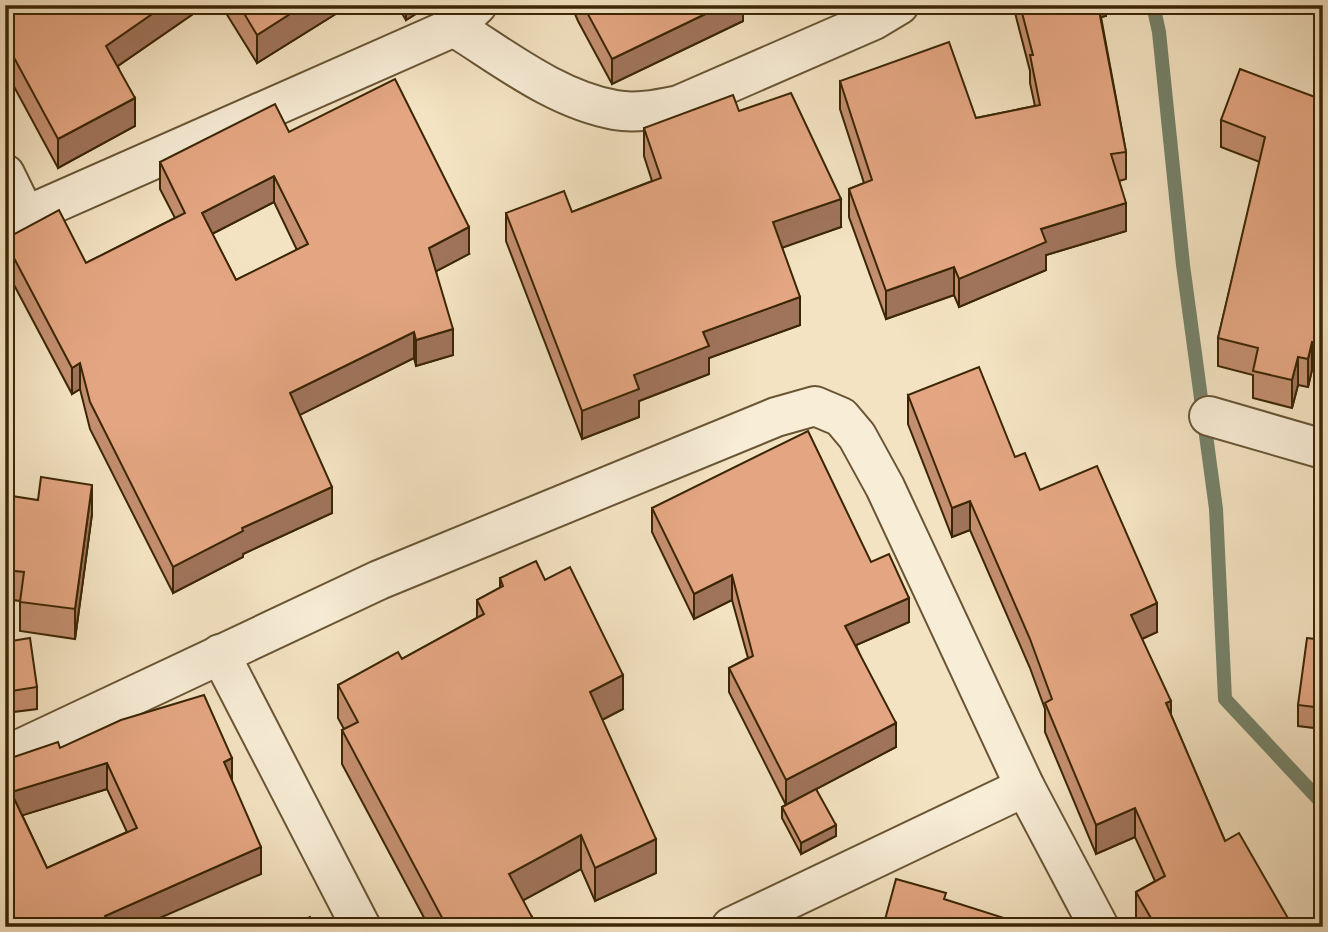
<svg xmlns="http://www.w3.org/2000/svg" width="1328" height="932" viewBox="0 0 1328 932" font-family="'IM FELL French Canon',serif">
<rect width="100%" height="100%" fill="#f4e3c2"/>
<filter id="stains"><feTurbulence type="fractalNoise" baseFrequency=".00286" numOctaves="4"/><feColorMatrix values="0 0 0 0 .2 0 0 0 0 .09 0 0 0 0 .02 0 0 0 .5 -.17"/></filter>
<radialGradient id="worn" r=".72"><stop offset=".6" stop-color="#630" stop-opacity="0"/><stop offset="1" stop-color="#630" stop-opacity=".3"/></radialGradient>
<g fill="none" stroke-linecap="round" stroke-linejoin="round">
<polyline stroke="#75826a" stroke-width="14" points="1153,5 1159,32 1183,265 1216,509 1225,699 1323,804"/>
<g stroke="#695534" stroke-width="42">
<g id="street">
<path d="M454 27C504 58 555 99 615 110 636 114 659 109 679 105L874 20 899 5"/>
<polyline points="5,174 25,215"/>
<polyline points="5,225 454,27 477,5"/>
<polyline points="1209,416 1323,449"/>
<polyline points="220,654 361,927"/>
<polyline points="5,756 379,580 776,417 815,406 841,417 857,436 885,487 1025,787 1099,927"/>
<polyline points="731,927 1025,787"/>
</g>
</g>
<use href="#street" stroke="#f8edd7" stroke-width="38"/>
</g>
<g fill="#c48f70" stroke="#3b2604" stroke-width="2" fill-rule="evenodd">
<polygon points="5,5 206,5 118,66 135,126 58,168 5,70"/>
<polygon points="221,5 350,5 257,63"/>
<polygon points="397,5 430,5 406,20"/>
<polygon points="571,5 743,5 743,21 612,84 578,21"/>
<polygon points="1013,5 1106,5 1106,16 1101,17 1126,152 1126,179 1119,181 1126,231 1046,255 1046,270 959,307 954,295 886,319 849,217 849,189 864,183 840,109 840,81 976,118 1035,106 1030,83 1030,71"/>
<polygon points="1323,100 1323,372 1312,370 1308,387 1298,385 1292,408 1253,398 1253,375 1218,366 1218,338 1260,162 1221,147 1221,120"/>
<polygon points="739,111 841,227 782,247 800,325 709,358 709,374 639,401 639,417 582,439 506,241 506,213 572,212 652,181 644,156 644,128"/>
<path d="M289 132 469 254 436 271 453 355 416 366 414 358 299 415 332 513 243 554V557L173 593 90 429 80 389 72 394 5 268V239L86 263 175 218 160 189V162ZM274 202 297 250 236 280 212 234Z"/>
<polygon points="908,395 1015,457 1040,490 1157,632 1142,639 1171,715 1225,841 1289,927 1139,927 1136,921 1136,892 1155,881 1135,837 1096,854 1045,732 1045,709 1030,668 970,530 952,537 908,424"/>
<polygon points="5,495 92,514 75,639 20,631 20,601 5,599"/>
<polygon points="652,508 871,562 909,622 856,645 896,747 816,789 836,836 801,854 782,818 782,807 786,805 729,692 729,668 748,658 732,600 694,619 652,532"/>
<polygon points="500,578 545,580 623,709 602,720 656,873 595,901 581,869 523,900 532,927 429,927 342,764 342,730 344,729 338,718 338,685 402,659 477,618 477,600 500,588"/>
<polygon points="1323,640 1323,729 1298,726 1298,705"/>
<polygon points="5,642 37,687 37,709 5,713"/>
<path d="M60 748 232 782 261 874 5 927V760ZM107 789 127 832 47 868 22 815Z"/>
</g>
<g fill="#a0745b" stroke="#3b2604" stroke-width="2">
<polygon points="165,5 206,5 106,74 106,46"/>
<polygon points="304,5 350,5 257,63 257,35"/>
<polygon points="406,5 430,5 406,20"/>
<polygon points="724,5 743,5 743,21 612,84 612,59"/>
<polygon points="808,5 823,5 808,10"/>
<polygon points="1096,5 1106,5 1106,16 1096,18"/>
<polygon points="135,98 135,126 58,168 58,139"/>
<polygon points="274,176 274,202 202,239 202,213"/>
<polygon points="841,199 841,227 773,251 773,222"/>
<polygon points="1126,203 1126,231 1046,255 1046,270 959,307 959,279 1041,229"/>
<polygon points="469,227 469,254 429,275 429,248"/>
<polygon points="954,267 954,295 886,319 886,291"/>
<polygon points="800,297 800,325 709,358 709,374 639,401 639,417 582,439 582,411 634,375 703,332"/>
<polygon points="453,329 453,355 416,366 416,340"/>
<polygon points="414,332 414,358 290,420 290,393"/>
<polygon points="1312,342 1312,370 1308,387 1308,359"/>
<polygon points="1298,357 1298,385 1292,408 1292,380"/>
<polygon points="80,363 80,389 72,394 72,368"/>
<polygon points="92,485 92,514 75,639 75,609"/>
<polygon points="332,487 332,513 243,554 243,557 173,593 173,567 242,528"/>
<polygon points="970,501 970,530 952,537 952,508"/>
<polygon points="732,575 732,600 694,619 694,594"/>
<polygon points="909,598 909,622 845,650 845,626"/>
<polygon points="1157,603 1157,632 1131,644 1131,615"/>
<polygon points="623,675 623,709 590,726 590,692"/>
<polygon points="1171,701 1171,730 1166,703"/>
<polygon points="896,723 896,747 786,805 786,780"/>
<polygon points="232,758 232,785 224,762"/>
<polygon points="107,763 107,789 11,819 11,792"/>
<polygon points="1135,808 1135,837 1096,854 1096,825"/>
<polygon points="836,825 836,836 801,854 801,843"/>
<polygon points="581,835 581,869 509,908 509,874"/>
<polygon points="656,839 656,873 595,901 595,868"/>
<polygon points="261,847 261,874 139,927 89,927 105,916"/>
<polygon points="532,917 532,927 514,927"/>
<polygon points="1289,920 1289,927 1278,927"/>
</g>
<g fill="#e4a682" stroke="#3b2604" stroke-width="2" fill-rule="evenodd">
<polygon points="5,5 165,5 106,46 135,98 58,139 5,41"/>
<polygon points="239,5 304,5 257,35"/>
<polygon points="583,5 724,5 612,59"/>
<polygon points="1020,5 1098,5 1126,152 1111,154 1126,203 1041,229 1046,242 959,279 954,267 886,291 849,189 872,180 840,81 949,42 976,118 1040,105 1030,55 1033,55"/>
<polygon points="1240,69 1323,100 1323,345 1312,342 1308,359 1298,357 1292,380 1253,371 1258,348 1218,338 1265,137 1221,120"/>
<path d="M395 79 469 227 429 248 453 329 416 340 414 332 290 393 332 487 242 528 243 531 173 567 90 402 80 363 72 368 5 241V239L59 210 86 263 185 213 160 162 275 104 289 132ZM274 176 308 244 236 280 202 213Z"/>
<polygon points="791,93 841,199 773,222 800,297 703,332 709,346 634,375 639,389 582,411 506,213 564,191 572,212 661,178 644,128 733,95 739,111"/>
<polygon points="979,367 1015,457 1025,453 1040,490 1097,466 1157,603 1131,615 1171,701 1166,703 1225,841 1239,833 1289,920 1278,927 1156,927 1136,892 1165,876 1135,808 1096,825 1045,703 1052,699 1030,639 970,501 952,508 908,395"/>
<polygon points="808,431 871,562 889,554 909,598 845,626 896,723 786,780 729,668 753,656 732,575 694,594 652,508"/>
<polygon points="41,477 92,485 75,609 20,602 24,572 5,570 5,495 38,500"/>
<polygon points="536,561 545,580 570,567 623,675 590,692 656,839 595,868 581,835 509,874 532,917 514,927 447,927 342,730 358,722 338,685 398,652 402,659 484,614 477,600 503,586 500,578"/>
<polygon points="30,638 37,687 5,692 5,642"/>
<polygon points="1307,638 1323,640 1323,708 1298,705"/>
<path d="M204 695 232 758 224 762 261 847 105 916 107 920 89 927H5V760L58 742 60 748 121 720ZM107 763 137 828 47 868 11 792Z"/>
<polygon points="816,789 836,825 801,843 782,807"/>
<polygon points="896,879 946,893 944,899 1032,927 883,927"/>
<polygon points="310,917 314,927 285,927"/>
</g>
<rect width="1328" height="932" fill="none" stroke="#f4e3c2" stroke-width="28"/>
<rect x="7" y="7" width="1314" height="918" fill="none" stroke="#3b2604" stroke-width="3.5"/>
<rect x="14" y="14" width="1300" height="904" fill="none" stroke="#3b2604" stroke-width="2"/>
<rect width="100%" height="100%" filter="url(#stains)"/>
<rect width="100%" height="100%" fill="url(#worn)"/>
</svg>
